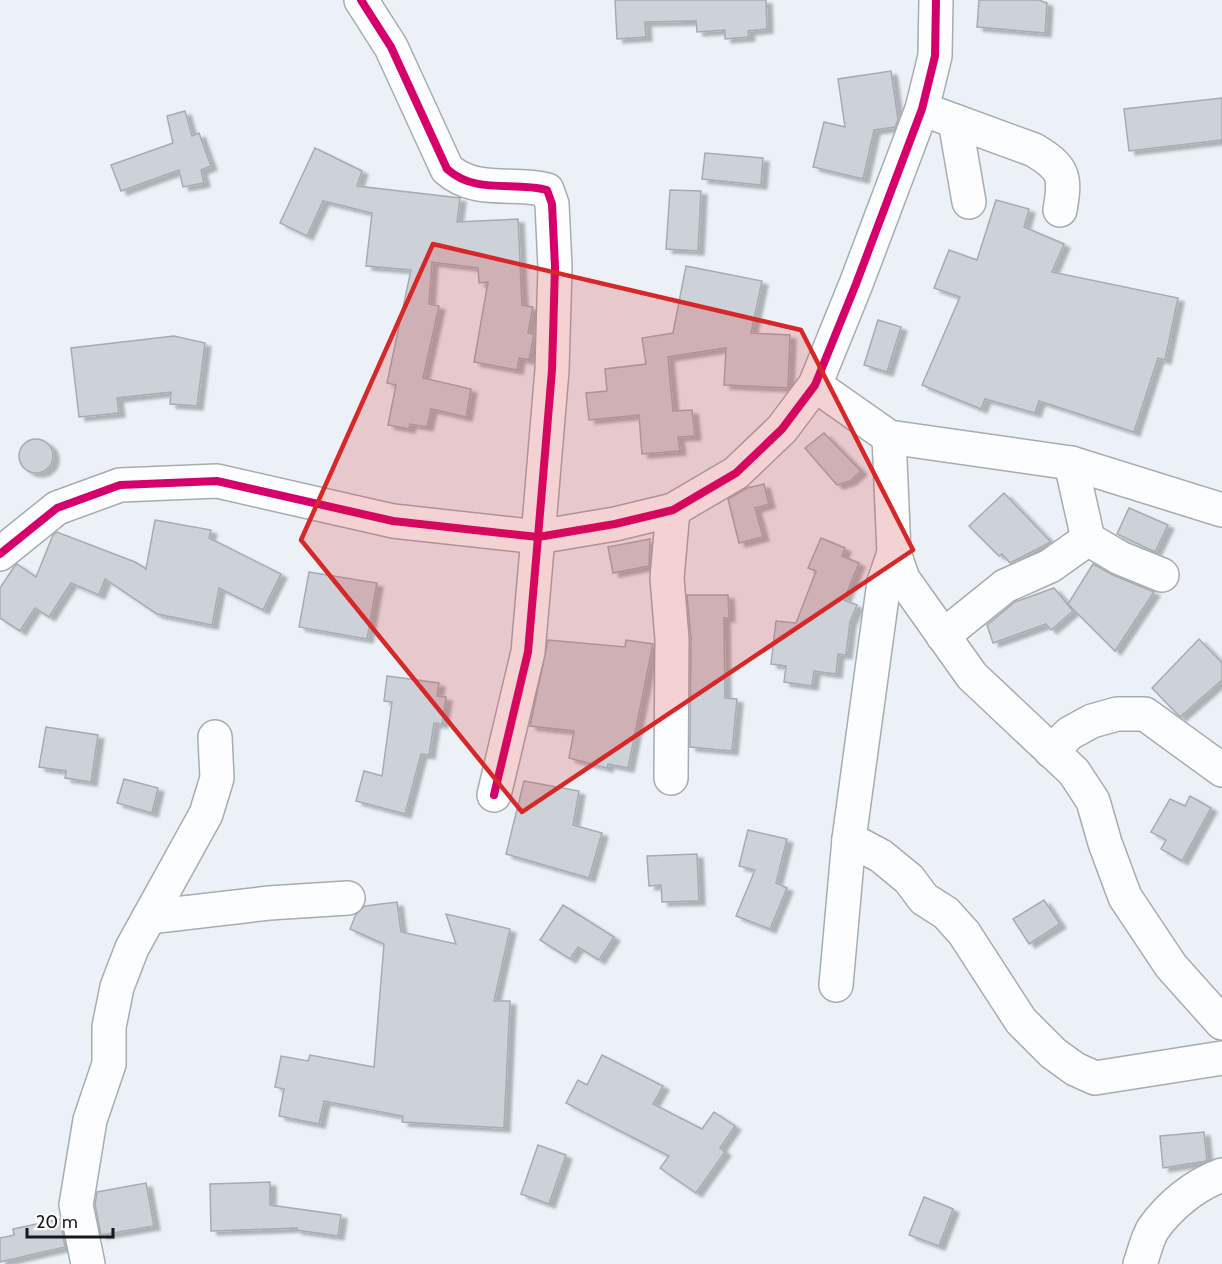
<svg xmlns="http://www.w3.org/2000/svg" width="1222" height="1264" viewBox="0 0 1222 1264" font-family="Cabin,sans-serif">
<defs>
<filter id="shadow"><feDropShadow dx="6" dy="4" stdDeviation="1.5" flood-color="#0004"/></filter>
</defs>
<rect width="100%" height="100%" fill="#ebf1f7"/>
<g fill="#cdd2d8" stroke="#a7acb2" stroke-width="1.5" filter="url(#shadow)">
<polygon points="615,0 766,0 767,29 748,31 749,37 725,39 725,30 697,32 696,21 645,22 646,37 617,39"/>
<polygon points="979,0 1039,0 1047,3 1045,33 977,27"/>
<polygon points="891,71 898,120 895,127 874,130 863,179 813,167 824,122 845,127 838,79"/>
<polygon points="1222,98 1222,140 1129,151 1124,109"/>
<polygon points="185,111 192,136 199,133 211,166 201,170 204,183 183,187 179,170 121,191 111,165 173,143 167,116"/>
<polygon points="315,148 362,171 357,186 460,198 457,222 518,219 522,305 533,307 528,333 534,334 529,360 519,358 517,370 474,362 488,282 479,283 478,268 432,262 429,304 439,306 423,378 471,389 466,417 431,409 427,427 410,424 409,429 388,425 396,385 387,383 411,270 366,266 372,213 323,201 307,236 280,223"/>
<polygon points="705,153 763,158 761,185 702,179"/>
<polygon points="670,190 701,191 698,251 666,249"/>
<polygon points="996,200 1029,209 1024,227 1064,244 1052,272 1178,298 1165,360 1158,358 1134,432 1039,401 1035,413 985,399 981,409 922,385 960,297 934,288 949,250 977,260"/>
<polygon points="686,266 762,281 751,333 790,335 788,388 724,385 726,348 668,357 673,411 692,410 695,436 678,437 680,451 642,454 639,415 589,420 586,393 607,391 605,369 646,364 642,338 673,333"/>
<polygon points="878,320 901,327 887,372 864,365"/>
<polygon points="174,336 205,343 197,406 170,404 171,392 117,398 119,413 79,417 71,348"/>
<polygon points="824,433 861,471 850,481 837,485 805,448"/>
<circle cx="36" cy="456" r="17"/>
<polygon points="764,484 769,504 755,508 763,537 739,543 728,499 747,488"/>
<polygon points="1004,493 1051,542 1010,563 1002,554 999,556 969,526"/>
<polygon points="1129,508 1168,525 1155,552 1117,534"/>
<polygon points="155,520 211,530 209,538 281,574 263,610 219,588 212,625 157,614 105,579 99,595 71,583 49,617 35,608 20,631 0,618 0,588 14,567 17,564 36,577 53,535 57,532 135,562 146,569"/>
<polygon points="821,538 845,548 842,556 859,563 844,600 857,605 850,622 846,655 838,654 836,674 814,671 812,686 784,682 786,666 771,664 776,621 796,623 816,571 808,568"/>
<polygon points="650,539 649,566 613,573 608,547"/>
<polygon points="1093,564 1113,575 1154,592 1115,651 1068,604"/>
<polygon points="309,572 377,583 367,639 299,627"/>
<polygon points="1054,588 1073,611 1051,630 1046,624 993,643 987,625 1015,602"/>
<polygon points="687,595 728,595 729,618 724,618 725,698 737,699 732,751 690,747 691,639"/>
<polygon points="1199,639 1222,663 1222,680 1180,717 1152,688"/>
<polygon points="548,640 625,647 626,640 653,644 628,768 608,764 607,768 569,758 574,731 530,726"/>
<polygon points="387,676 439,683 437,696 446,697 442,724 434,723 429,755 421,754 405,814 356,801 364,771 382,776 392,702 384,701"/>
<polygon points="46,727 98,735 91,782 65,778 66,771 39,767"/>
<polygon points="124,779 158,788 152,813 117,803"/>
<polygon points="524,781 579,791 573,825 602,833 589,878 506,854"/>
<polygon points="1190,796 1211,808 1182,861 1161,849 1166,840 1151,832 1170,799 1185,806"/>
<polygon points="748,830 787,839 776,883 787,888 770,929 736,916 755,870 739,866"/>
<polygon points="697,854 699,901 662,902 661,885 649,886 647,856"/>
<polygon points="1044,900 1060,924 1029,944 1013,919"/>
<polygon points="397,902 401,932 456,944 446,914 510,929 494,1001 510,1001 504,1128 402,1122 403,1116 324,1101 319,1124 279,1116 284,1089 275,1087 281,1056 308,1061 310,1055 374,1067 384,944 350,929 356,914 365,906"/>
<polygon points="563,905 614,937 599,960 578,947 570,959 540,940"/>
<polygon points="602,1055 663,1086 653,1104 702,1129 714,1112 735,1126 720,1148 725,1152 696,1193 660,1168 669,1156 566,1103 578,1080 587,1085"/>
<polygon points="1204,1132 1207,1161 1163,1168 1160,1136"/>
<polygon points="538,1145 566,1155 549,1204 521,1194"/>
<polygon points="270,1182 270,1205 341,1215 338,1236 296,1230 297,1228 211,1231 210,1184"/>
<polygon points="146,1183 154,1226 101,1235 95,1205 97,1192"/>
<polygon points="924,1197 953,1209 939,1246 909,1235"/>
<polygon points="60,1219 65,1247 0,1262 0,1238 14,1235 13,1229"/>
</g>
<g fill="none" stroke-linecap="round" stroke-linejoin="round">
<g stroke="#a7acb1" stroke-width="36">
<g id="minor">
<path d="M361 0 391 47 447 169C476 195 513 181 547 190L552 204 555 267 552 370 538 537 528 652 494 795"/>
<path d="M922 109 1034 150C1064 168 1066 176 1060 210"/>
<polyline points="955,121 969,202"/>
<polyline points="815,385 889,437 1071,463 1222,510"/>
<polyline points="889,437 894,553 903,579 972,676 1074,772 1093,801 1105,843 1125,897 1171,966 1222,1023"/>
<polyline points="1071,463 1088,539 1120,558 1162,575"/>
<polyline points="0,554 57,508 120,485 217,481 393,521 538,537 615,524 673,510 736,473 782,429 815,385 856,284 922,109 935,56 936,0"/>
<polyline points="943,636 1005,586 1050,566 1088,539"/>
<polyline points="1051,751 1070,733 1092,721 1117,714 1145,714 1222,770"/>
<polyline points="671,778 672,639 667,578 673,510"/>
<polyline points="849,839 881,856 909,879 924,899 946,913 964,933 1021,1021 1053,1053 1075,1069 1095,1078 1222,1058"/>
<polyline points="149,917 269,903 348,898"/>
<polyline points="836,985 849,839 884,582 894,553"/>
<polyline points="88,1264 76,1205 90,1120 109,1064 109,1027 117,987 132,948 206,814 217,778 215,737"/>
<path d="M1140 1264C1144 1253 1147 1239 1153 1229 1170 1205 1195 1185 1222 1175"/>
</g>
</g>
<use href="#minor" stroke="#fcfdfe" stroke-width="33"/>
<g stroke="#fcfcfc" stroke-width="11">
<g id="cycleway">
<path d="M361 0 391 47 447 169C476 195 513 181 547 190L552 204 555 267 552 370 538 537 528 652 494 795"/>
<polyline points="0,554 57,508 120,485 217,481 393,521 538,537 615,524 673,510 736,473 782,429 815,385 856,284 922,109 935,56 936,0"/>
</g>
</g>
<use href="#cycleway" stroke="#d6006c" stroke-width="8"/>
</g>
<path fill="#d62828" fill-opacity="0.2" stroke="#d62828" stroke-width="4.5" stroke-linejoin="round" d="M433 244 801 330 913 550 522 812 301 540Z"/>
<path d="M27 1228v9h86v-9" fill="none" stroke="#15191e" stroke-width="3"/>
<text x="36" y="1228" font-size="18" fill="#15191e" stroke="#fcfcfc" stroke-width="4.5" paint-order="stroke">20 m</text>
</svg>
